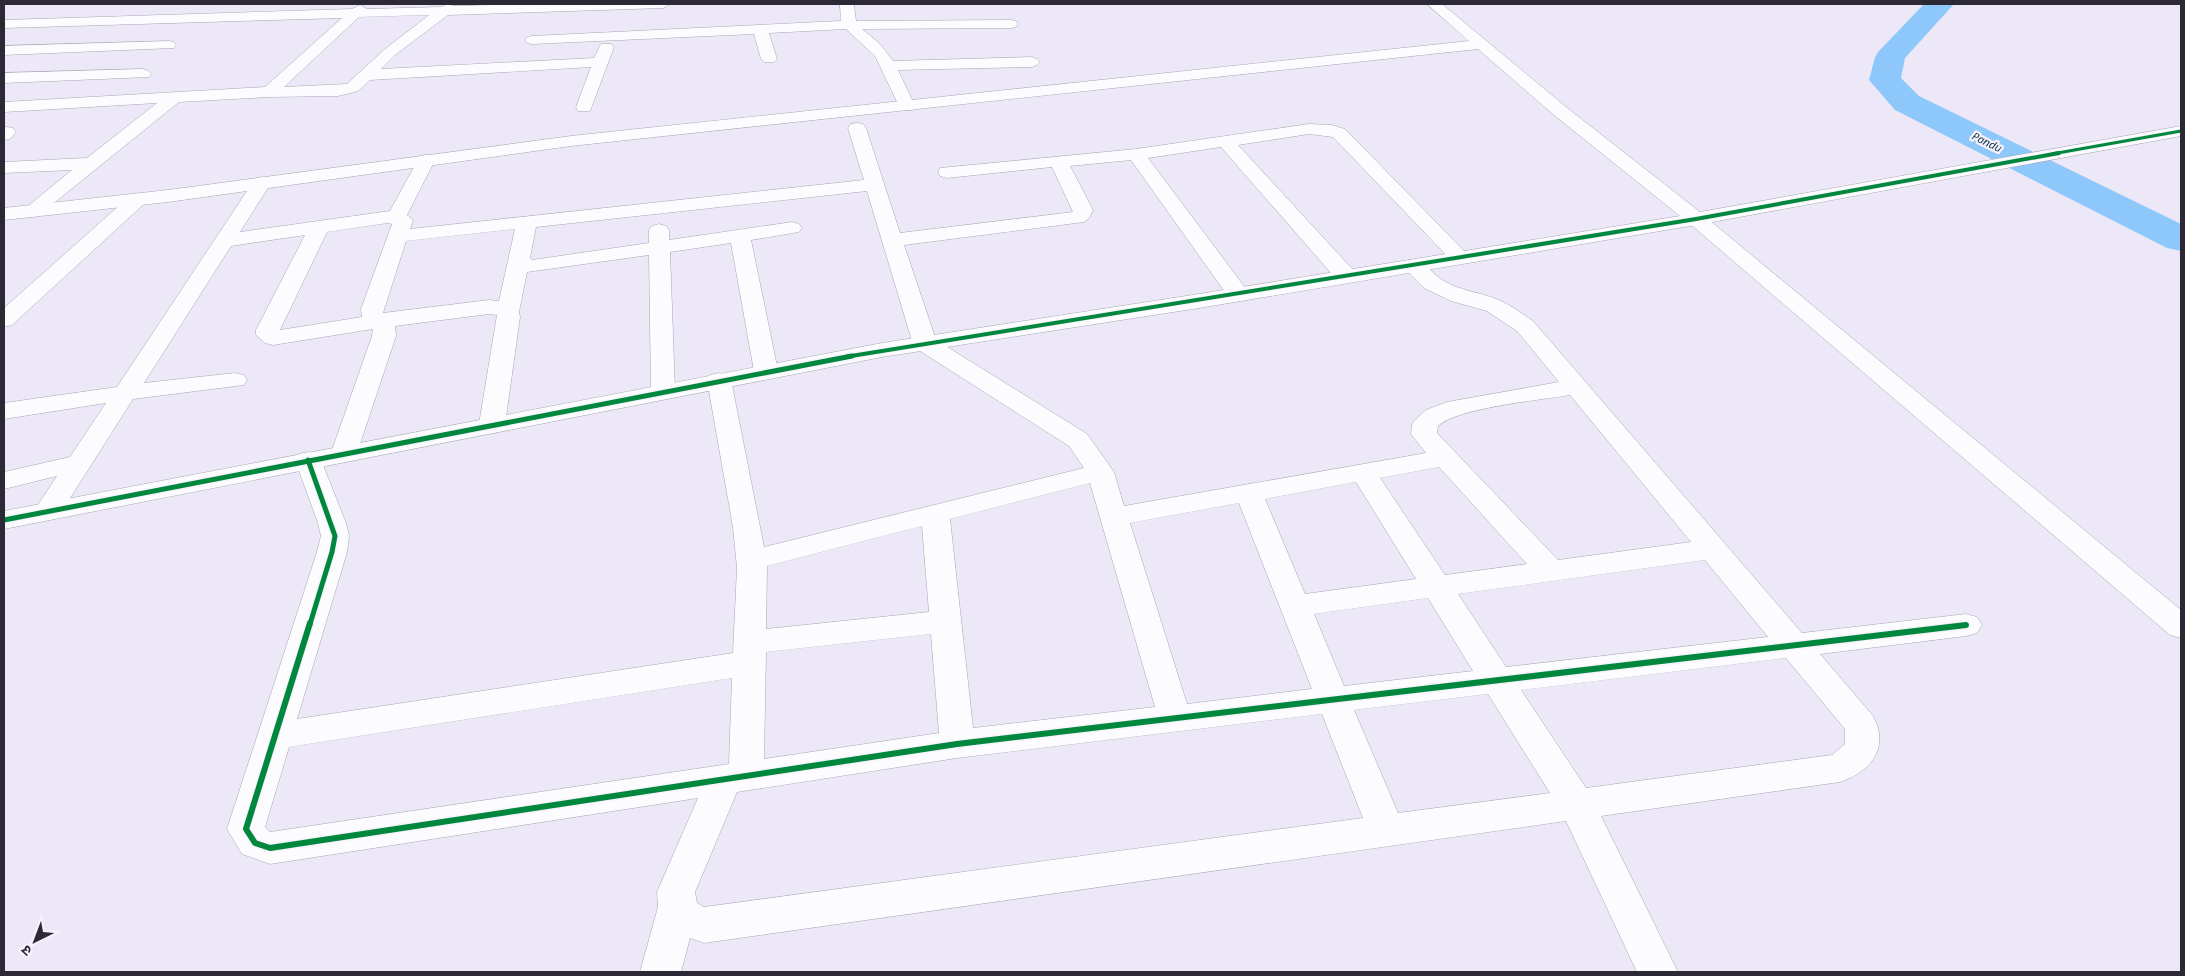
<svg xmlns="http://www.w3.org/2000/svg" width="2185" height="976" viewBox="0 0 2185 976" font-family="'Noto Sans','Noto Sans Devanagari',sans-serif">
<rect width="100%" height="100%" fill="#ede8f7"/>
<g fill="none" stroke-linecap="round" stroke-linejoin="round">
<polygon fill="#8ec8fb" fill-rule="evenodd" points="1924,4 1954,4 1905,58 1901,78 1919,96 2181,224 2181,251 2167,248 1895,110 1869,80 1875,57 1879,51"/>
<g stroke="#a9a5b2" stroke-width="1">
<g id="minor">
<path d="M448 4 454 6 534 4H670L663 8 448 15 395 55 381 69 594 58 601 44H611L614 47 590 111H578L576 107 591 67 370 80 358 91 338 96 269 97 179 102 39 215 32 217 25 215 22 211 72 170 4 173V162L87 158 157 103 4 112V102L265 87 342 18 4 28V20L352 9 360 5 367 9 441 7ZM429 15 385 49 347 84 284 87 359 17Z"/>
<polygon points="840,4 854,4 856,21 1011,20 1016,21 1018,24 1016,27 1011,28 862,29 880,44 893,61 1032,57 1037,59 1040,62 1037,65 1032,67 898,70 915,106 913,110 901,110 899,106 875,56 846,29 769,33 777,59 774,62 764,62 761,59 754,34 532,44 527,43 525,40 527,37 532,36 841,21"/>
<polygon points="169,41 174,42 176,45 174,48 4,55 4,46"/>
<polygon points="143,69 149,71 151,74 149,77 4,83 4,73"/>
<path d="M857 123 863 124 866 128 900 233 1073 212 1052 167 947 178 940 176 938 172 940 168 1136 149 1309 124 1331 125 1345 129 1466 253 1469 257 1466 261 1459 263 1452 261 1333 137 1309 134 1238 145 1354 271 1357 276 1354 281 1346 282 1338 281 1221 147 1148 158 1246 289 1249 294 1246 299 1238 301 1230 299 1131 160 1070 166 1093 210 1089 218 1084 222 904 245 936 340 1087 434 1114 472 1124 506 1426 453 1411 434 1412 424 1416 419 1426 410 1447 402 1559 382 1517 331 1487 311 1451 301 1424 288 1401 265 1405 261C1422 256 1428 270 1441 279 1460 292 1483 292 1503 302 1514 307 1523 315 1533 321L1802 633 1966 614 1977 617 1982 625 1977 633 1966 636 1820 654 1873 716C1890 747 1871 772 1840 782L1601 816 1678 972H1637L1566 821 704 943 690 938 681 972H640L658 907 657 892 698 798 270 864 242 854 227 829 317 552 321 536 318 523 295 460 299 454 308 452 317 454 321 460 346 523 349 536 347 552 297 719 733 653 737 568 733 527 707 380 710 375 719 373 728 375 731 380 764 547 1084 468 1069 446 917 349 913 344 867 191 536 227 530 258 532 260 649 243V230L652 226 659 224 666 226 669 230V240L792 222 799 224 802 228 799 232 751 240 778 371 775 376 766 378 757 376 754 371 731 243 670 252 675 391 672 396 663 398 654 396 651 391 649 255 527 272 519 312 520 317 505 424 501 429 492 432 483 429 479 424 497 315 489 314 395 326 396 336 357 453 353 459 344 461 335 459 331 453 372 336 373 329 273 345 265 343 256 335V330L305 235 231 246 144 383 235 373 244 375 247 380 244 385 133 399 58 517 48 520 38 517 34 511 57 476 4 489V472L70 457 106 403 4 419V403L117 387 255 179 262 177 269 179 271 183 240 232 390 211 420 156 426 155 432 156 435 160 407 215 413 220 410 229 864 180 848 128 851 124ZM388 223 392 224 361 309 362 317 280 330 327 232ZM515 229 499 301 489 300 383 313 406 241ZM1570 395 1691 542 1558 560 1437 433 1438 426C1457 408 1540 400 1570 395ZM1439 467 1527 564 1445 575 1380 478ZM1356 482 1416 579 1305 594 1265 499ZM1090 483 1155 707 973 728 950 519ZM1239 503 1312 689 1187 704 1130 523ZM922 526 929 612 766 629 767 566ZM1705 560 1768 637 1506 667 1458 594ZM1428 598 1473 671 1344 686 1314 614ZM931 634 939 733 764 759 766 652ZM1786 658 1845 729V744L1832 755 1586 788 1521 690ZM732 678 729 764 270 832 265 827 289 747ZM1488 694 1550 793 1398 813 1354 710ZM1322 714 1363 818 704 907 697 903 695 892 737 792 957 758Z"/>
<polygon points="7,127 13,128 16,132 10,139 4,140 4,128"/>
<polygon points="137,194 144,196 147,200 144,204 12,325 4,327 4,308 130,196"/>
<polygon points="1696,213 1703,215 2181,610 2181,638 2170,635 1689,223 1686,219 1689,215"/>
</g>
</g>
<g stroke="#a9a5b2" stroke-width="1">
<polygon id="tertiary" points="1427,4 1442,4 1566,107 1700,212 2181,126 2181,136 1696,225 1199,308 882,357 4,529 4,511 882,343 1199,294 1680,216 1554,115 1478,49 571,146 168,202 4,220 4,208 168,190 571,136 1469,41"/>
</g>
<use href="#minor" fill="#fcfcfe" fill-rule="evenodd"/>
<use href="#tertiary" fill="#fcfcfe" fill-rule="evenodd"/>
<g stroke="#f6f3fa" stroke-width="5">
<polyline id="cycleway-far3" points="2052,154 2181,131"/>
</g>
<g stroke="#f6f3fa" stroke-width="6">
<polyline id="cycleway-far2" points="845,357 1696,219 2059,153"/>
</g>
<g stroke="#f6f3fa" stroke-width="8">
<g id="cycleway-far1">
<polyline points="308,460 335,536 332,552 310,624"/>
<polyline points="4,520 852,356"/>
</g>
</g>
<g stroke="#f6f3fa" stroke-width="9">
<polyline id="cycleway" points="310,623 246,829 255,843 270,848 957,744 1966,625"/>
</g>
<use href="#cycleway-far3" stroke="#00873e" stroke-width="3"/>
<use href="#cycleway-far2" stroke="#00873e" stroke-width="4"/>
<use href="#cycleway-far1" stroke="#00873e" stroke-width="5"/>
<use href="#cycleway" stroke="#00873e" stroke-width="6"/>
</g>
<g text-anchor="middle" stroke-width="4.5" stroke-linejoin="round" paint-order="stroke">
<g font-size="11" font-style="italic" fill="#0c304b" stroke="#f6f3fa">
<text transform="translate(1987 142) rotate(26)" y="4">Pandu</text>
</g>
</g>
<rect width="2185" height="976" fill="none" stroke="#2d2835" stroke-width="10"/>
<g transform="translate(35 941) rotate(222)" stroke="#f6f3fa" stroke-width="4" paint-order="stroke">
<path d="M0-4L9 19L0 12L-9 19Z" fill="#2d2835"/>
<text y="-8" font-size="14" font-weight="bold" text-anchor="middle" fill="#2d2835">उ</text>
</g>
</svg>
